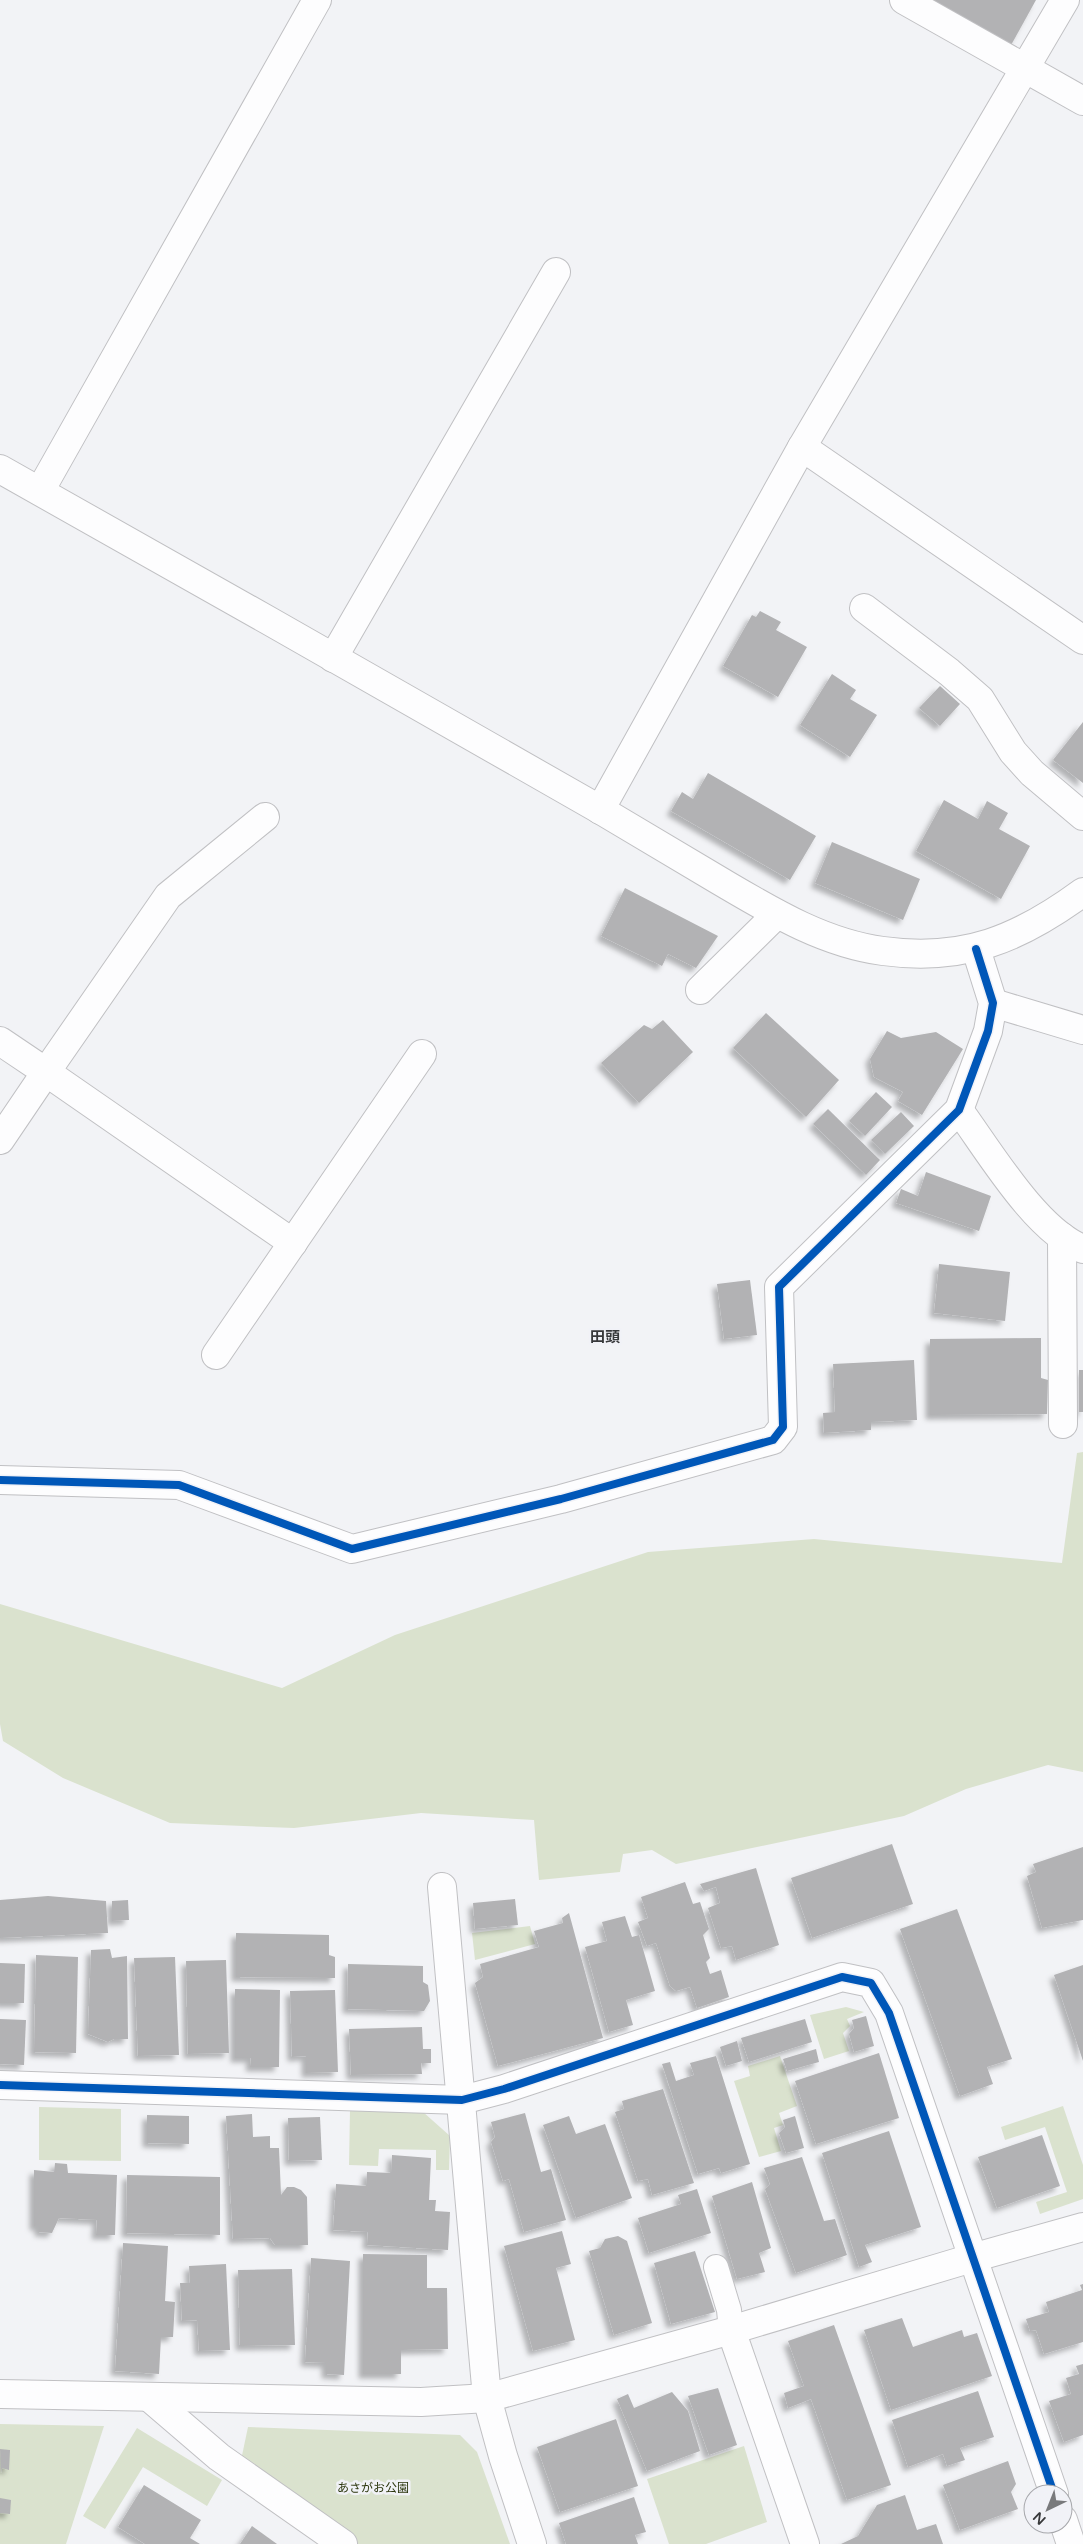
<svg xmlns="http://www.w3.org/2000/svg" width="1083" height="2544" viewBox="0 0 1083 2544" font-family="'Varela Round','Noto Sans JP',sans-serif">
<defs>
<filter id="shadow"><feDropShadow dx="-4.5" dy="4.5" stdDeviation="2.5" flood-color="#0004"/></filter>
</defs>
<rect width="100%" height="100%" fill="#f2f3f6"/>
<g fill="#dae2ce">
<polygon points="1083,1452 1083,1772 1048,1765 966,1789 904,1816 676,1864 652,1850 623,1854 620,1872 539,1880 534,1820 421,1813 294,1828 170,1823 63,1778 3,1741 0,1724 0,1604 282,1688 395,1635 648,1552 814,1539 1062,1563 1077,1453"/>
<polygon points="530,1926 535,1944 475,1960 472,1933"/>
<polygon points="846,2007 864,2012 847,2019 850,2026 843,2033 849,2051 824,2059 810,2015"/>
<polygon points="780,2056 797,2106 779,2113 783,2125 774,2128 781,2151 759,2157 734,2081 750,2076 748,2066"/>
<polygon points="1063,2106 1083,2165 1083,2199 1040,2214 1036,2202 1067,2192 1045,2127 1005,2140 1001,2127"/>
<polygon points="39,2107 121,2109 121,2161 39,2160"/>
<polygon points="350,2110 423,2112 450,2136 449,2170 436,2170 436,2150 379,2149 378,2166 349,2165"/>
<polygon points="0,2424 104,2426 66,2544 0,2544"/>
<polygon points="248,2427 460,2435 477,2452 510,2544 356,2544 240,2465"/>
<polygon points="137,2428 222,2480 207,2506 143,2467 105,2529 83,2516"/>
<polygon points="744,2446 767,2522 706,2544 669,2544 647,2479"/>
</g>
<g fill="#b2b2b4" filter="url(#shadow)">
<polygon points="928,0 1036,0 1010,47"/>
<polygon points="760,611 781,622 776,630 807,647 778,697 723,666 752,615 756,617"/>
<polygon points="832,674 856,690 850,699 877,715 850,757 800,725"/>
<polygon points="940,686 960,704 940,726 919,708"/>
<polygon points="1083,722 1083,783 1053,760"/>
<polygon points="708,773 816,836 790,880 671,811 682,792 693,799"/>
<polygon points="944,800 978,819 987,801 1008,813 999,829 1030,846 1001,899 916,851"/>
<polygon points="832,842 920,879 903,920 815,883"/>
<polygon points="625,888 718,936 696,968 668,954 662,966 601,936"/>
<polygon points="766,1013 839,1080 806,1117 733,1048"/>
<polygon points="663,1020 693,1052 639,1103 601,1063 644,1025 652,1029"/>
<polygon points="887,1031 901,1038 936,1032 963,1049 922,1115 898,1101 903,1092 874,1077 870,1059"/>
<polygon points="876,1092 892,1107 865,1136 849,1121"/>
<polygon points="828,1109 880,1160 866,1175 813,1124"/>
<polygon points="901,1112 914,1126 885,1154 871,1140"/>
<polygon points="926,1172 991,1196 979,1231 896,1203 901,1189 918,1196"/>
<polygon points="939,1264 1010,1272 1005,1321 934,1313"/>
<polygon points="750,1280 757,1335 724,1339 717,1284"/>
<polygon points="1041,1338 1041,1378 1048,1380 1047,1414 930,1415 930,1339"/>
<polygon points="914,1360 917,1420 871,1422 871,1430 824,1433 823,1413 835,1412 833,1364"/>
<rect x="1079" y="1370" width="4" height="42"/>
<polygon points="892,1844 913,1904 812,1938 791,1878"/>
<polygon points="1083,1847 1083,1920 1042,1928 1027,1876 1036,1872 1033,1864"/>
<polygon points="756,1868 779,1945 736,1960 732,1946 721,1948 708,1908 720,1903 716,1887 704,1891 700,1884"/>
<polygon points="685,1882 693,1904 700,1902 709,1929 703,1935 710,1958 706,1962 710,1974 721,1970 729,1997 697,2008 690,1987 676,1991 670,1986 656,1943 647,1946 638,1922 648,1918 641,1897"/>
<polygon points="48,1896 106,1901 108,1933 0,1938 0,1900"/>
<polygon points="515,1899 518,1925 475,1929 473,1903"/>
<polygon points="128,1900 129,1920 112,1921 112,1901"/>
<polygon points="957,1909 1012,2059 987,2067 993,2084 960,2096 900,1929"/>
<polygon points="569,1913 603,2038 498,2066 475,1983 483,1977 480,1964 539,1947 534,1931 563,1923 562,1918"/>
<polygon points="625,1916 632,1937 639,1935 655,1991 626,2000 633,2025 609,2032 585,1947 607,1941 602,1922"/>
<polygon points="236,1933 329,1935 329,1955 335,1957 335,1978 236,1977"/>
<polygon points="110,1949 112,1958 127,1956 128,2039 114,2039 108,2042 88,2034 91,1950"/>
<polygon points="36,1955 78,1957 76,2053 34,2052"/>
<polygon points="175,1957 179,2055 138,2056 134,1958"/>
<polygon points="226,1960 229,2053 188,2054 186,1961"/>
<polygon points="0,1963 25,1964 24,2003 0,2003"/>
<polygon points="348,1964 423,1966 423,1982 428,1985 430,2001 424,2011 347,2009"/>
<polygon points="1083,1965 1083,2061 1054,1975"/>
<polygon points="235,1989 280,1990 279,2067 250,2067 251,2058 235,2058"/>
<polygon points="335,1990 338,2072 306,2073 306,2056 292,2057 290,1991"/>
<polygon points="866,2016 874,2046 854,2052 849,2034 854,2028 852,2020"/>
<polygon points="0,2019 26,2020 24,2065 0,2064"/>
<polygon points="805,2019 812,2042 749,2062 741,2038"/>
<polygon points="422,2027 423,2049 431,2049 431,2063 421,2063 422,2074 351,2075 349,2029"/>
<polygon points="737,2041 742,2061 726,2066 720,2047"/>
<polygon points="816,2049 819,2062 787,2071 783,2059"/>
<polygon points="879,2053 899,2118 816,2144 795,2081"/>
<polygon points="716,2056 750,2164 721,2173 719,2168 698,2174 662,2064 670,2062 676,2081 694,2075 690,2063"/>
<polygon points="663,2089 694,2183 652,2195 648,2179 638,2181 615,2112 624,2109 622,2101"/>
<polygon points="525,2113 541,2172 551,2169 566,2220 524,2232 509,2179 503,2181 491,2142 495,2137 491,2122"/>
<polygon points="252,2114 253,2137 270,2136 270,2148 279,2148 281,2195 287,2187 294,2187 301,2190 307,2197 308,2245 275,2245 270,2238 233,2239 226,2116"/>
<polygon points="147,2115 189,2116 189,2144 147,2143"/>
<polygon points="569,2116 576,2134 605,2124 632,2198 576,2218 543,2125"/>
<polygon points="795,2116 804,2148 786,2153 779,2133 785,2127 783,2120"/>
<polygon points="320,2117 322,2160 289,2161 288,2118"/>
<polygon points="889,2131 921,2227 865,2245 872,2262 859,2267 822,2153"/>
<polygon points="1042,2135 1060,2186 997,2208 978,2157"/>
<polygon points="392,2155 431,2158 429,2200 436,2200 435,2211 450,2212 448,2250 367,2245 368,2232 333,2230 336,2184 366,2186 367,2172 391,2173"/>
<polygon points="802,2157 824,2221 835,2219 847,2255 796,2273 765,2189 770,2184 764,2168"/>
<polygon points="55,2163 67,2164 68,2173 117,2175 115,2235 96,2235 97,2220 59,2218 52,2233 39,2232 39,2226 34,2226 34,2170 54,2172"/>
<polygon points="127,2175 220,2177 220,2235 126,2233"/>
<polygon points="752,2182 771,2248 759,2253 765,2272 737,2279 712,2196"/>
<polygon points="697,2189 711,2233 649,2253 638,2218 681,2204 678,2195"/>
<polygon points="562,2231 571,2264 556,2268 575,2340 533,2351 504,2246"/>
<polygon points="618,2236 627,2241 652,2323 614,2335 589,2251 600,2248 605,2239"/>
<polygon points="123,2243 168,2246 165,2301 175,2302 173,2337 161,2337 159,2374 115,2371"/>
<polygon points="695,2251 715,2312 671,2324 654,2263"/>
<polygon points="363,2254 427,2255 427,2288 447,2288 448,2349 401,2350 401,2374 363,2374"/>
<polygon points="311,2258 350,2261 344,2375 326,2374 326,2363 305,2362"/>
<polygon points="226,2264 230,2350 199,2351 197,2320 182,2321 180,2283 190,2283 189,2266"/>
<polygon points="292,2269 295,2345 240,2346 238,2270"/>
<polygon points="1083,2284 1083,2342 1044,2354 1036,2330 1030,2331 1026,2319 1049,2312 1046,2302 1082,2290 1080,2285"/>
<polygon points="902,2318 913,2347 962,2330 964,2337 977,2333 992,2376 891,2410 864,2330"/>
<polygon points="834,2325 891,2485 847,2500 811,2399 788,2408 784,2393 804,2386 788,2341"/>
<polygon points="1083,2364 1083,2435 1064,2442 1049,2401 1071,2394 1066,2378 1079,2374 1076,2366"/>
<polygon points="718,2388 737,2445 709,2455 688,2396"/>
<polygon points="978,2391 994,2437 960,2448 965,2460 947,2466 943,2454 908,2467 892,2420"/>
<polygon points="672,2392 688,2411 700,2451 647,2471 617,2399 628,2394 634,2408"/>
<polygon points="616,2419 638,2486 560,2512 537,2447"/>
<polygon points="0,2449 10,2450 9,2470 2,2468 1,2473"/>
<polygon points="1008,2461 1016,2484 1011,2492 1018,2509 960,2530 943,2485"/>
<polygon points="144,2485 201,2520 190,2538 200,2544 145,2544 118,2527"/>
<polygon points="905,2495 917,2530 936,2524 943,2544 841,2544 858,2536 877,2505"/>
<polygon points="634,2497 646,2532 635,2535 638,2544 566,2544 559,2523"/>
<polygon points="0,2498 11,2500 10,2514 0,2513"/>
<polygon points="252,2526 277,2544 240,2544"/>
</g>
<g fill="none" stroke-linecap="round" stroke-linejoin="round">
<g stroke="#c0c0c3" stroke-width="26">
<polyline id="service" points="716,2267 729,2310 731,2330"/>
</g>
<g stroke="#c0c0c3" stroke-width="30">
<g id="minor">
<polyline points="904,0 1083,101"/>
<polyline points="802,447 1083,640"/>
<polyline points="40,491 317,0"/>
<polyline points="864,608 949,672 980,699 1013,752 1032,773 1083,816"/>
<polyline points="333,658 556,272"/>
<polyline points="600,810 802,447 1065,0"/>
<polyline points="265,817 168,896 46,1072 293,1243"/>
<polyline points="700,990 777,914"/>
<polyline points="993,1003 1083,1030"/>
<polyline points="0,1041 46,1072 0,1140"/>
<path d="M959 1110C989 1151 1036 1231 1083 1249"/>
<polyline points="1062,1237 1063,1424"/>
<polyline points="216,1355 422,1054"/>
<polyline points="0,1480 179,1485 352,1549 561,1499 773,1440 783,1427 779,1287 959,1110 988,1031 993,1003 976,949"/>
<polyline points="442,1887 487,2398 503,2456 532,2544"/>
<polyline points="0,2085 462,2100 504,2089 842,1977 871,1983 889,2013 1054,2494"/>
<polyline points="731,2330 805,2544"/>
<polyline points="0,2394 421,2402 487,2398 731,2330 972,2258"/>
<polyline points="149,2397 219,2457 343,2544"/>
<polyline points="1063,2520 1071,2544"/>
</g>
</g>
<g stroke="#c0c0c3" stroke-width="30">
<g id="tertiary">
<path d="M0 469C200 582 400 694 599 809 640 833 680 857 720 881 771 911 823 943 883 951 964 962 1019 939 1083 892"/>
<polyline points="972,2258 1083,2227"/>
</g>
</g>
<use href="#service" stroke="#fdfdfe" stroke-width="24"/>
<use href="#minor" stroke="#fdfdfe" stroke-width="28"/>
<use href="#tertiary" stroke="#fdfdfe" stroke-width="28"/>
<g stroke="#f1f2f7" stroke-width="11">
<g id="cycleway">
<polyline points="0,1480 179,1485 352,1549 561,1499 773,1440 783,1427 779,1287 959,1110 988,1031 993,1003 976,949"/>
<polyline points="0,2085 462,2100 504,2089 842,1977 871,1983 889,2013 1054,2494"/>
</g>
</g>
<use href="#cycleway" stroke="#0057b8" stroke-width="8"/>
</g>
<g text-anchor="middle" stroke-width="5" stroke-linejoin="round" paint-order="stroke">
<g font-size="12" fill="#2b360d" stroke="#f1f2f7">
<text x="373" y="2492">あさがお公園</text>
</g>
<g font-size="15" font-weight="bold" fill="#38393b" stroke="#f1f2f7">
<text x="605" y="1342">田頭</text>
</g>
</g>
<g transform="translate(1048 2509) rotate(223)"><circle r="24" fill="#f1f2f7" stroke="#a7a8ac"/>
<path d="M0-4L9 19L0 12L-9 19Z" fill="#797a7c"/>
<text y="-8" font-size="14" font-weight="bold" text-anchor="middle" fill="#38393b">N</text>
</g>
</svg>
